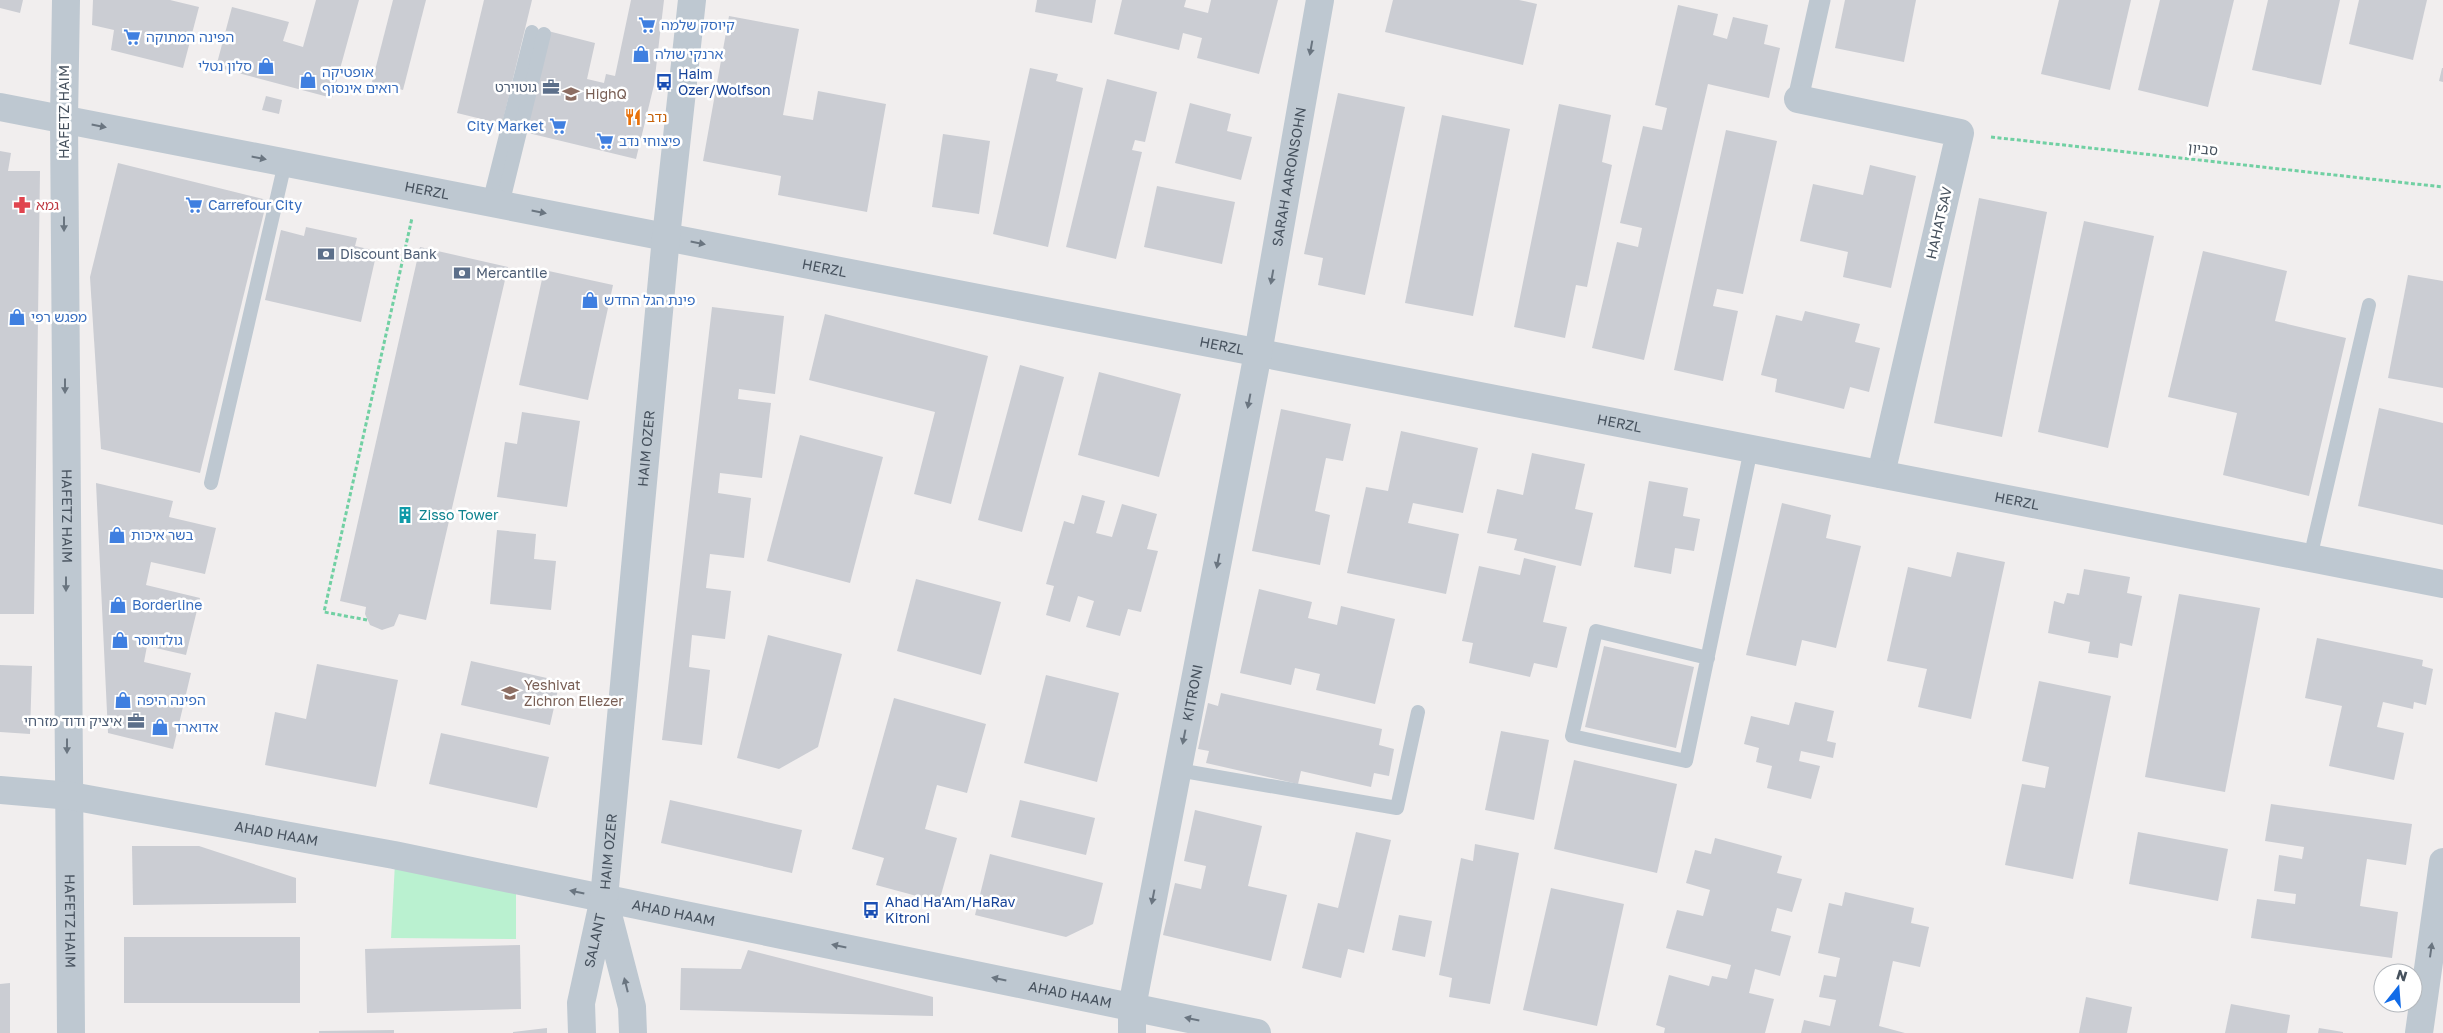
<svg xmlns="http://www.w3.org/2000/svg" width="2443" height="1033" viewBox="0 0 2443 1033" font-family="'Golos Text','Noto Sans Hebrew',sans-serif">
<rect width="100%" height="100%" fill="#f1eeee"/>
<polygon fill="#baf1d0" points="395,863 516,886 516,939 391,938"/>
<g fill="#cbcdd3">
<polygon points="0,0 23,0 20,13 0,8"/>
<polygon points="93,0 170,0 199,7 183,68 111,50 114,30 92,25"/>
<polygon points="316,0 359,0 332,98 216,67 232,7 289,22 283,41 303,47"/>
<polygon points="393,0 426,0 403,90 372,82"/>
<polygon points="484,0 532,0 502,124 457,113"/>
<polygon points="631,0 664,0 654,85 636,159 524,132 548,31 595,43 587,79 604,83 606,74 615,76"/>
<polygon points="1037,0 1096,0 1092,23 1035,12"/>
<polygon points="1122,0 1186,0 1184,7 1208,13 1211,0 1278,0 1259,74 1197,58 1202,38 1183,33 1179,50 1114,34"/>
<polygon points="1393,0 1519,0 1537,4 1523,65 1385,32"/>
<polygon points="1845,0 1916,0 1904,62 1835,48"/>
<polygon points="2059,0 2131,0 2110,90 2041,74"/>
<polygon points="2160,0 2234,0 2208,107 2138,90"/>
<polygon points="2268,0 2340,0 2321,85 2252,70"/>
<polygon points="2359,0 2427,0 2413,60 2349,44"/>
<polygon points="1678,5 1718,14 1713,35 1727,39 1733,17 1768,25 1764,44 1780,48 1769,98 1708,84 1644,360 1592,348 1617,242 1638,247 1642,228 1620,223 1643,126 1662,130 1667,108 1655,105"/>
<polygon points="729,16 799,29 783,115 813,120 818,91 886,104 867,212 778,195 781,176 703,161"/>
<polygon points="1030,68 1058,74 1056,81 1083,88 1048,247 993,234"/>
<polygon points="2442,68 2443,68 2443,82 2439,81"/>
<polygon points="1107,79 1157,92 1145,142 1135,140 1132,150 1142,152 1116,259 1066,247"/>
<polygon points="1338,93 1405,107 1365,295 1318,285 1323,258 1304,254"/>
<polygon points="266,96 282,100 279,114 262,110"/>
<polygon points="1190,103 1231,114 1227,131 1252,137 1241,180 1175,163"/>
<polygon points="1559,104 1611,115 1602,162 1612,165 1587,287 1576,285 1565,338 1514,327"/>
<polygon points="1442,115 1510,129 1473,316 1405,303"/>
<polygon points="1726,130 1777,141 1743,294 1717,289 1713,306 1738,311 1723,381 1674,370"/>
<polygon points="943,134 990,141 979,214 932,207"/>
<polygon points="0,151 11,153 8,171 40,171 34,614 0,614"/>
<polygon points="118,163 267,200 200,473 101,449 90,277"/>
<polygon points="1870,165 1916,176 1891,288 1843,277 1848,252 1800,241 1813,184 1863,195"/>
<polygon points="1157,186 1235,202 1222,264 1144,247"/>
<polygon points="1979,198 2047,212 2002,437 1934,423"/>
<polygon points="2084,221 2154,236 2108,448 2038,432"/>
<polygon points="306,227 357,238 355,246 377,251 361,322 265,300 281,230 304,236"/>
<polygon points="420,247 508,267 426,620 399,614 394,626 382,630 370,625 365,614 366,607 340,601"/>
<polygon points="2203,251 2287,271 2275,321 2346,338 2309,496 2223,475 2237,413 2168,397"/>
<polygon points="544,270 613,285 588,400 519,385"/>
<polygon points="2408,275 2443,281 2443,388 2388,378"/>
<polygon points="712,307 784,316 775,394 739,389 738,399 771,403 762,478 720,473 718,493 751,498 744,558 710,554 706,588 731,591 725,639 692,635 689,667 710,670 702,745 662,740"/>
<polygon points="1805,311 1860,324 1855,342 1880,348 1869,392 1850,387 1844,409 1775,392 1777,379 1761,375 1776,315 1802,321"/>
<polygon points="825,314 988,356 951,504 914,494 935,412 809,380"/>
<polygon points="1020,365 1064,377 1022,532 978,520"/>
<polygon points="1099,372 1181,394 1159,477 1078,455"/>
<polygon points="2379,408 2443,423 2443,525 2358,506"/>
<polygon points="1281,409 1351,424 1343,461 1326,458 1315,511 1330,515 1320,565 1252,551"/>
<polygon points="522,412 580,421 567,507 497,497 505,442 517,444"/>
<polygon points="1401,431 1478,448 1463,513 1413,503 1408,523 1459,534 1446,594 1347,573 1366,487 1388,491"/>
<polygon points="800,435 883,457 850,583 767,561"/>
<polygon points="1532,453 1585,464 1575,509 1593,513 1581,566 1514,550 1517,539 1487,533 1497,489 1523,495"/>
<polygon points="1649,481 1688,488 1683,516 1700,519 1694,551 1675,548 1671,574 1634,567"/>
<polygon points="96,483 173,501 169,517 216,528 205,574 151,562 146,585 200,598 186,655 147,646 144,662 191,673 173,749 108,733"/>
<polygon points="1082,495 1105,501 1096,533 1112,537 1122,504 1157,514 1147,549 1158,551 1141,612 1128,609 1120,636 1086,627 1094,601 1078,596 1070,622 1046,615 1054,586 1046,584 1064,521 1074,524"/>
<polygon points="1782,503 1831,515 1826,538 1861,546 1836,648 1802,640 1796,666 1746,655"/>
<polygon points="497,530 536,534 534,559 556,561 551,610 490,604"/>
<polygon points="1957,552 2005,562 1971,719 1918,707 1927,669 1887,661 1908,567 1951,577"/>
<polygon points="1524,558 1556,566 1543,622 1567,627 1557,668 1534,663 1530,677 1469,663 1473,643 1462,641 1479,566 1520,575"/>
<polygon points="2084,569 2130,577 2127,593 2142,596 2132,646 2120,643 2118,658 2088,653 2090,642 2048,633 2054,601 2064,604 2067,593 2079,595"/>
<polygon points="916,579 1001,602 981,675 897,651"/>
<polygon points="1259,589 1312,602 1308,618 1337,625 1341,606 1395,619 1375,704 1316,690 1320,674 1295,668 1291,685 1240,673"/>
<polygon points="2179,594 2260,608 2225,792 2145,777"/>
<polygon points="768,635 842,654 818,747 779,769 737,758"/>
<polygon points="2317,638 2423,660 2422,666 2433,669 2426,705 2414,702 2413,709 2383,702 2377,727 2404,733 2394,780 2329,766 2342,706 2305,698"/>
<polygon points="1604,646 1694,667 1676,748 1585,727"/>
<polygon points="471,661 560,681 550,725 461,705"/>
<polygon points="317,664 398,680 376,787 265,765 275,712 306,719"/>
<polygon points="0,665 32,666 30,734 0,732"/>
<polygon points="1046,675 1119,693 1097,782 1024,763"/>
<polygon points="2039,681 2111,696 2073,879 2005,865 2022,784 2045,788 2049,767 2022,761"/>
<polygon points="1221,693 1382,729 1379,745 1394,749 1389,776 1374,773 1371,787 1301,771 1298,784 1206,763 1209,751 1198,749 1208,703 1218,706"/>
<polygon points="894,698 986,724 967,793 937,785 925,829 957,838 939,902 876,885 884,858 852,849"/>
<polygon points="1795,702 1834,711 1827,741 1836,743 1833,758 1801,751 1799,761 1820,766 1811,799 1767,788 1772,766 1756,762 1759,748 1744,744 1751,716 1789,725"/>
<polygon points="1501,731 1549,740 1534,820 1485,810"/>
<polygon points="441,733 549,757 537,808 429,784"/>
<polygon points="1574,760 1677,784 1657,873 1554,849"/>
<polygon points="670,800 802,830 792,873 661,843"/>
<polygon points="1020,800 1095,818 1086,855 1011,837"/>
<polygon points="2271,804 2412,824 2406,865 2367,859 2360,906 2398,912 2392,958 2251,938 2257,899 2295,904 2296,894 2274,891 2279,855 2302,859 2304,847 2265,841"/>
<polygon points="1195,810 1262,826 1248,886 1287,895 1271,961 1163,935 1175,883 1201,889 1206,866 1184,861"/>
<polygon points="1356,832 1391,840 1364,953 1348,949 1341,978 1302,968 1318,903 1338,908"/>
<polygon points="2138,832 2228,849 2218,901 2129,884"/>
<polygon points="1715,838 1782,856 1777,873 1802,879 1792,912 1777,908 1771,931 1791,936 1780,976 1755,969 1749,993 1774,999 1765,1033 1664,1033 1665,1028 1656,1025 1669,975 1709,986 1712,976 1727,979 1731,965 1666,948 1677,910 1703,916 1710,890 1686,883 1695,850 1711,854"/>
<polygon points="1475,844 1519,853 1490,1004 1449,997 1452,978 1439,975 1461,858 1473,861"/>
<polygon points="132,846 199,846 296,878 296,903 133,905"/>
<polygon points="990,854 1103,883 1093,924 1066,937 975,915"/>
<polygon points="1551,888 1624,904 1597,1026 1523,1010"/>
<polygon points="1845,892 1914,908 1911,923 1929,927 1920,967 1893,961 1879,1026 1905,1033 1801,1033 1804,1020 1830,1026 1836,1000 1819,997 1824,975 1836,977 1840,958 1818,953 1829,903 1842,906"/>
<polygon points="1399,915 1432,921 1425,957 1392,950"/>
<rect x="124" y="937" width="176" height="66"/>
<polygon points="520,945 521,1009 367,1013 365,949"/>
<polygon points="748,950 933,997 933,1016 680,1010 681,968 741,969"/>
<polygon points="10,983 10,1033 0,1033 0,984"/>
<polygon points="2086,997 2132,1007 2127,1033 2079,1033"/>
<polygon points="2231,1004 2290,1015 2287,1033 2225,1033"/>
<polygon points="547,1028 547,1033 513,1033 513,1032"/>
<polygon points="2319,1028 2343,1032 2343,1033 2318,1033"/>
<polygon points="394,1030 394,1033 319,1033 319,1031"/>
</g>
<g fill="none" stroke-linecap="round" stroke-linejoin="round">
<g stroke="#71d0a3" stroke-width="3" stroke-dasharray="4 2.5" stroke-linecap="butt">
<polyline points="1991,137 2443,187"/>
<polyline points="367,620 324,612 412,218"/>
</g>
<g stroke="#bec8d1" stroke-width="14">
<polyline points="489,203 532,32"/>
<polyline points="502,205 544,34"/>
<polyline points="211,483 285,163"/>
<polyline points="2310,558 2369,305"/>
<polyline points="1708,658 1596,631 1572,736 1686,761 1751,449"/>
<polyline points="1178,770 1397,808 1418,712"/>
</g>
<polyline stroke="#bec8d1" stroke-width="21" points="1798,99 1820,0"/>
<g stroke="#bec8d1" stroke-width="28">
<path id="s1" d="M66 0 64 119 71 1033"/>
<polyline points="1798,99 1960,133 1881,474"/>
<path id="s2" d="M0 107 2443 584"/>
<path id="s3" d="M0 790 71 796 394 855 1257 1033"/>
<path id="s4" d="M1132 1033V1007L1258 353 1320 0"/>
<polyline points="2419,1033 2443,862"/>
</g>
<g stroke="#bec8d1" stroke-width="28">
<polyline points="605,903 632,1007 633,1033"/>
<path id="s5" d="M582 1033 581 1003 604 898 666 237 692 0"/>
</g>
</g>
<defs><path id="oneway-solid" d="M-6-.8H1V-3.2L6.5 0L1 3.2V.8H-6Z" transform="scale(1.25)"/></defs>
<g fill="#6a7580">
<use href="#oneway-solid" transform="translate(1311 48) rotate(100)"/>
<use href="#oneway-solid" transform="translate(99 126) rotate(11)"/>
<use href="#oneway-solid" transform="translate(259 158) rotate(11)"/>
<use href="#oneway-solid" transform="translate(539 212) rotate(11)"/>
<use href="#oneway-solid" transform="translate(64 224) rotate(90)"/>
<use href="#oneway-solid" transform="translate(698 243) rotate(11)"/>
<use href="#oneway-solid" transform="translate(1272 277) rotate(100)"/>
<use href="#oneway-solid" transform="translate(65 386) rotate(90)"/>
<use href="#oneway-solid" transform="translate(1249 401) rotate(101)"/>
<use href="#oneway-solid" transform="translate(1218 561) rotate(101)"/>
<use href="#oneway-solid" transform="translate(66 584) rotate(90)"/>
<use href="#oneway-solid" transform="translate(1184 737) rotate(101)"/>
<use href="#oneway-solid" transform="translate(67 746) rotate(90)"/>
<use href="#oneway-solid" transform="translate(577 892) rotate(-168)"/>
<use href="#oneway-solid" transform="translate(1153 897) rotate(101)"/>
<use href="#oneway-solid" transform="translate(839 946) rotate(-168)"/>
<use href="#oneway-solid" transform="translate(2431 950) rotate(-82)"/>
<use href="#oneway-solid" transform="translate(999 979) rotate(-168)"/>
<use href="#oneway-solid" transform="translate(626 985) rotate(-104)"/>
<use href="#oneway-solid" transform="translate(1192 1019) rotate(-168)"/>
</g>
<defs>
<g id="supermarket-bare" transform="scale(1.35)"><path d="M-6-5.5h2.5l.6 2H6L4.5 2H-2.5L-4.4-4H-6ZM-1.5 3.2a1.3 1.3 0 1 0 .1 0ZM3 3.2a1.3 1.3 0 1 0 .1 0Z" fill="#3f7fe0" stroke="#fff" stroke-width="2.5" paint-order="stroke"/></g>
<g id="shop-bare" transform="scale(1.35)"><path d="M-5-2.5h2.3a2.7 3.5 0 0 1 5.4 0H5L5.5 6h-11ZM-1.5-2.5h3a1.5 2.3 0 0 0-3 0Z" fill="#3f7fe0" stroke="#fff" stroke-width="2.5" paint-order="stroke"/></g>
<g id="bus-bare" transform="scale(1.35)"><path d="M-5-6H5V4H4V6H2V4H-2V6H-4V4H-5ZM-3.5-4V0h7V-4ZM-3.5 1.2v1.5H-2V1.2ZM2 1.2v1.5H3.5V1.2Z" fill="#1a4fb4" stroke="#fff" stroke-width="2.5" paint-order="stroke"/></g>
<g id="office-bare" transform="scale(1.35)"><path d="M-6-3h4V-5.5h4V-3h4V5H-6ZM-1-4.5V-3h2v-1.5ZM-6 0V1H6V0Z" fill="#5c6f8a" stroke="#fff" stroke-width="2.5" paint-order="stroke"/></g>
<g id="university-bare" transform="scale(1.35)"><path d="M0-5L7-2L0 1L-7-2ZM-4 1L0 2.5L4 1V4Q0 6-4 4Z" fill="#8d6e63" stroke="#fff" stroke-width="2.5" paint-order="stroke"/></g>
<g id="restaurant-bare" transform="scale(1.35)"><path d="M-5-6h1v4h1v-4h1v4h1v-4h1v5L-1.5 .5V6h-2V.5L-5-1ZM5-6V6H3V1.5H1.5Q1.5-4 5-6Z" fill="#e8710a" stroke="#fff" stroke-width="2.5" paint-order="stroke"/></g>
<g id="pharmacy-bare" transform="scale(1.35)"><path d="M-2-6h4v4h4v4h-4v4h-4v-4h-4v-4h4Z" fill="#e0444e" stroke="#fff" stroke-width="2.5" paint-order="stroke"/></g>
<g id="bank-bare" transform="scale(1.35)"><path d="M-6-4H6V4H-6ZM0-2.3a2.3 2.3 0 1 0 0 4.6a2.3 2.3 0 1 0 0-4.6Z" fill="#5c6f8a" stroke="#fff" stroke-width="2.5" paint-order="stroke"/></g>
<g id="building-bare" transform="scale(1.35)"><path d="M-4-6H4V6H1V3H-1V6H-4ZM-2.5-4.3h1.7v1.8h-1.7ZM.8-4.3h1.7v1.8H.8ZM-2.5-1h1.7V.8h-1.7ZM.8-1h1.7V.8H.8Z" fill="#0f9aa8" stroke="#fff" stroke-width="2.5" paint-order="stroke"/></g>
</defs>
<g fill-rule="evenodd">
<use href="#supermarket-bare" x="647" y="25"/>
<use href="#supermarket-bare" x="132" y="37"/>
<use href="#shop-bare" x="641" y="54"/>
<use href="#shop-bare" x="266" y="66"/>
<use href="#shop-bare" x="308" y="80"/>
<use href="#bus-bare" x="664" y="82"/>
<use href="#office-bare" x="551" y="87"/>
<use href="#university-bare" x="571" y="94"/>
<use href="#restaurant-bare" x="633" y="117"/>
<use href="#supermarket-bare" x="558" y="126"/>
<use href="#supermarket-bare" x="605" y="141"/>
<use href="#pharmacy-bare" x="22" y="205"/>
<use href="#supermarket-bare" x="194" y="205"/>
<use href="#bank-bare" x="326" y="254"/>
<use href="#bank-bare" x="462" y="273"/>
<use href="#shop-bare" x="590" y="300"/>
<use href="#shop-bare" x="17" y="317"/>
<use href="#building-bare" x="405" y="515"/>
<use href="#shop-bare" x="117" y="535"/>
<use href="#shop-bare" x="118" y="605"/>
<use href="#shop-bare" x="120" y="640"/>
<use href="#university-bare" x="510" y="693"/>
<use href="#shop-bare" x="123" y="700"/>
<use href="#office-bare" x="136" y="721"/>
<use href="#shop-bare" x="160" y="727"/>
<use href="#bus-bare" x="871" y="910"/>
</g>
<g text-anchor="middle" stroke-width="5" stroke-linejoin="round" paint-order="stroke">
<g font-size="14" fill="#366cbe" stroke="#fff" text-anchor="start">
<text x="661" y="30">קיוסק שלמה</text>
<text x="146" y="42">הפינה המתוקה</text>
<text x="655" y="59">ארנקי שולה</text>
<text x="252" y="71" text-anchor="end">סלון נטלי</text>
<text x="322" y="77">אופטיקה<tspan x="322" dy="16">רואים אינסוף</tspan></text>
<text x="544" y="131" text-anchor="end">City Market</text>
<text x="619" y="146">פיצוחי נדב</text>
<text x="208" y="210">Carrefour City</text>
<text x="604" y="305">פינת הגל החדש</text>
<text x="31" y="322">מפגש רפי</text>
<text x="131" y="540">בשר איכות</text>
<text x="132" y="610">Borderline</text>
<text x="134" y="645">גולדווסר</text>
<text x="137" y="705">הפינה היפה</text>
<text x="174" y="732">אדוארד</text>
</g>
<g font-size="14" fill="#164399" stroke="#fff" text-anchor="start">
<text x="678" y="79">Haim<tspan x="678" dy="16">Ozer/Wolfson</tspan></text>
<text x="885" y="907">Ahad Ha'Am/HaRav<tspan x="885" dy="16">Kitroni</tspan></text>
</g>
<g font-size="14" fill="#4e5e75" stroke="#fff" text-anchor="end">
<text x="537" y="92">גוטוירט</text>
<text x="340" y="259" text-anchor="start">Discount Bank</text>
<text x="476" y="278" text-anchor="start">Mercantile</text>
<text x="122" y="726">איציק ודוד מזרחי</text>
</g>
<g font-size="14" fill="#785e54" stroke="#fff" text-anchor="start">
<text x="585" y="99">HighQ</text>
<text x="524" y="690">Yeshivat<tspan x="524" dy="16">Zichron Eliezer</tspan></text>
</g>
<g font-size="14" fill="#46515d" stroke="#fff">
<text transform="translate(64 112) rotate(-90)" y="5">HAFETZ HAIM</text>
<text transform="translate(2203 149) rotate(6)" y="5">סביון</text>
<text dy="5" stroke="none"><textPath href="#s4" startOffset="871">SARAH AARONSOHN</textPath></text>
<text dy="5" stroke="none"><textPath href="#s2" startOffset="435">HERZL</textPath></text>
<text transform="translate(1939 223) rotate(-77)" y="5">HAHATSAV</text>
<text dy="5" stroke="none"><textPath href="#s2" startOffset="840">HERZL</textPath></text>
<text dy="5" stroke="none"><textPath href="#s2" startOffset="1245">HERZL</textPath></text>
<text dy="5" stroke="none"><textPath href="#s2" startOffset="1650">HERZL</textPath></text>
<text dy="5" stroke="none"><textPath href="#s5" startOffset="589">HAIM OZER</textPath></text>
<text dy="5" stroke="none"><textPath href="#s2" startOffset="2055">HERZL</textPath></text>
<text dy="5" stroke="none"><textPath href="#s1" startOffset="516">HAFETZ HAIM</textPath></text>
<text dy="5" stroke="none"><textPath href="#s4" startOffset="346">KITRONI</textPath></text>
<text dy="5" stroke="none"><textPath href="#s3" startOffset="280">AHAD HAAM</textPath></text>
<text dy="5" stroke="none"><textPath href="#s5" startOffset="184">HAIM OZER</textPath></text>
<text dy="5" stroke="none"><textPath href="#s3" startOffset="685">AHAD HAAM</textPath></text>
<text dy="5" stroke="none"><textPath href="#s1" startOffset="921">HAFETZ HAIM</textPath></text>
<text dy="5" stroke="none"><textPath href="#s5" startOffset="94">SALANT</textPath></text>
<text dy="5" stroke="none"><textPath href="#s3" startOffset="1090">AHAD HAAM</textPath></text>
</g>
<g font-size="14" fill="#c56008" stroke="#fff" text-anchor="start">
<text x="647" y="122">נדב</text>
</g>
<g font-size="14" fill="#be3a42" stroke="#fff" text-anchor="start">
<text x="36" y="210">גמא</text>
</g>
<g font-size="14" fill="#0d838f" stroke="#fff" text-anchor="start">
<text x="419" y="520">Zisso Tower</text>
</g>
</g>
<g transform="translate(2398 988) rotate(17)"><circle r="24" fill="#ffffff" stroke="#b5b9be"/>
<path d="M0-4L9 19L0 12L-9 19Z" fill="#116be8"/>
<text y="-8" font-size="14" font-weight="bold" text-anchor="middle" fill="#46515d">N</text>
</g>
</svg>
